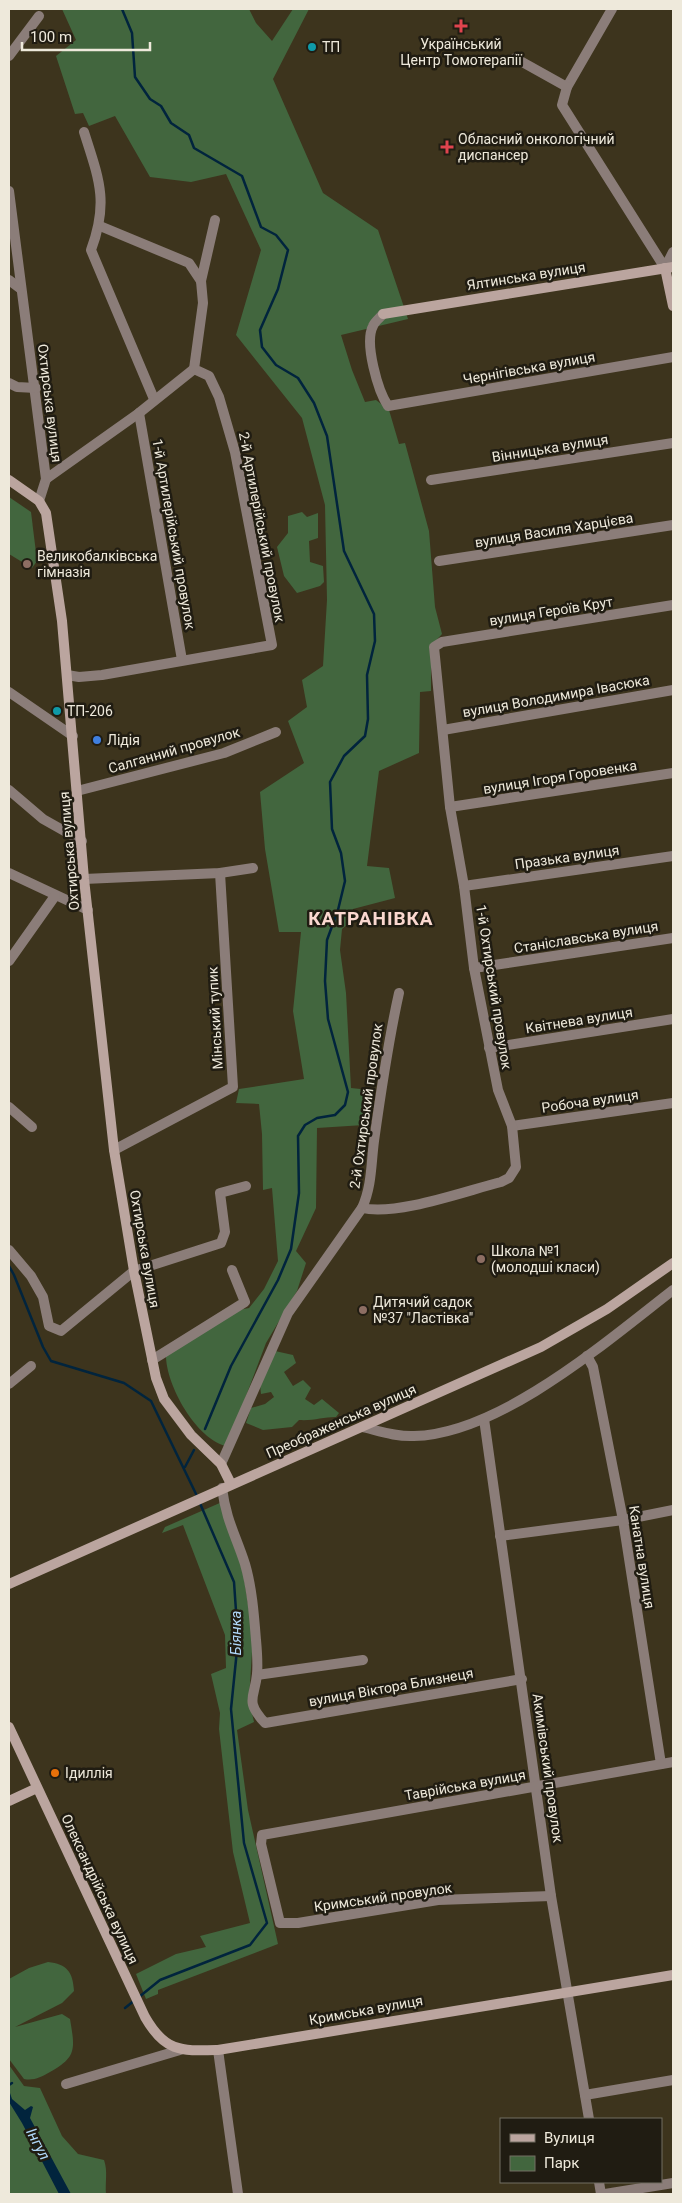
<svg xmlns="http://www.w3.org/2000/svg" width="682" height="2203" viewBox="0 0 682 2203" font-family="Roboto,sans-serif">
<rect width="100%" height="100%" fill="#3d341d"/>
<g fill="#42663e">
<path d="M62 9H249L256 23 272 41 293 9H309L273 79 323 193 378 230 408 319 341 335 352 370 365 402 376 400 389 410 399 444 405 443 429 531 435 607 442 634 431 646V691L420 692 419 753 379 771 367 866 389 868 395 898 353 909 349 923 342 929 340 950 346 993 351 1088 370 1090 364 1125 317 1128 316 1208 296 1251 306 1263 297 1291 266 1343 227 1446C196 1440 165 1383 166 1354L238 1310 249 1308 264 1289 278 1261 272 1188 263 1190 262 1134 259 1104 236 1103 239 1089 304 1079 293 1011 301 932H279L265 849 260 792 304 763 288 721 307 707 302 680 323 666 327 600 325 505 302 418 236 335 261 250 226 174 191 182 150 177 115 116 89 126 83 113 75 114 56 56 76 40Z"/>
<polygon points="9,497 31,512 37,561 32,568 9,554"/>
<polygon points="302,512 307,517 318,513 318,538 309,541 310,562 323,566 324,582 320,586 297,593 284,576 277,547 288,533 288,516"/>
<path d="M275 1351 293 1355 296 1363 284 1372 293 1386 303 1380 311 1388 305 1399 314 1405 322 1399 339 1413 336 1417C323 1417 313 1421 299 1420L292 1427 263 1430 246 1423 251 1408 265 1404 274 1397 271 1392 261 1394 260 1385Z"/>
<polygon points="222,1502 242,1565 253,1636 249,1700 254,1722 237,1730 248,1810 278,1944 158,1990 158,1994 146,1999 136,1974 176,1954 206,1947 200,1936 250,1923 233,1852 219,1729 220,1713 211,1674 226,1668 225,1635 183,1525 162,1533 165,1527"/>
<path d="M48 1962C67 1964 73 1972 74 1991L62 2003 15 2027 62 2014 70 2019C75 2049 77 2057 50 2072 41 2077 34 2081 24 2079L9 2059V1979L29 1968Z"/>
<path d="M9 2065 24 2086 40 2088 62 2136 78 2154 104 2160C108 2171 105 2182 106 2194H9Z"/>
</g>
<polygon fill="#01243d" points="9,2090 12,2099 25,2110 31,2106 33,2107 30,2118 71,2194 59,2194 22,2123 9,2102"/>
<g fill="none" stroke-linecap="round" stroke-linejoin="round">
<g stroke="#01243d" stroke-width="2.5">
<polyline points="122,9 132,33 135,77 150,99 161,106 171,123 189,135 194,148 242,176 261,227 276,235 288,250 278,289 260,330 262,347 276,365 298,378 314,403 327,436 344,551 374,614 375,641 367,675 368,719 365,736 344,756 330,782 332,829 341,853 345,881 338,910 327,940 325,981 328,1019 348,1092 345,1105 335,1115 317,1118 305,1125 298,1136 299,1193 291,1249 278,1280 231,1366 205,1429"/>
<polyline points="9,1266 14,1275 43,1347 51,1361 124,1383 151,1401 197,1496"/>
<polyline points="185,1467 194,1450"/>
<polyline points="139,1997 160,1980 250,1945 267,1923 244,1843 231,1709 238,1640 234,1582 199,1501"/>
<polyline points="125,2008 135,2000"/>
<polyline points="9,2085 12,2083"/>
</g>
<g stroke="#8b7d79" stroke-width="10">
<polyline points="612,9 567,87 562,105 665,268 673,252"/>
<polyline points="9,56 39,16"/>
<polyline points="515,58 567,87"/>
<path d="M84 132C99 179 109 202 91 250L154 399"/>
<polyline points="9,191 46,479 39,501"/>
<polyline points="100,226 189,263 201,281"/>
<polyline points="9,280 21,289"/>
<path d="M383 314C380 318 375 321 373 326 364 343 378 391 388 406L673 357"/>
<polyline points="9,383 17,387 36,388"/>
<polyline points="139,413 182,660"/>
<polyline points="46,479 139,413 194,369"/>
<polyline points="431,480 673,443"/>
<polyline points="439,561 673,525"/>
<polyline points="67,675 79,677 102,675 272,645 235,452 219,397 209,376 194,369 203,303 201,281 215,220"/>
<polyline points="9,692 73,736"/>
<polyline points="443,730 673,690"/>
<polyline points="9,790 43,819 82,841"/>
<polyline points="77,791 224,753 276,732"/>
<polyline points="450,807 673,773"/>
<polyline points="9,873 88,910"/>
<polyline points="84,879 220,873 253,868"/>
<polyline points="464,886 673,856"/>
<polyline points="9,961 55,896"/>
<polyline points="474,968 673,938"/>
<polyline points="489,1048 673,1019"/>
<polyline points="9,1107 32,1127"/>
<polyline points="512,1126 673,1103"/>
<polyline points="114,1150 233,1087 220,873"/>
<path d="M362 1208C397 1216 465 1191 501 1182L509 1178 516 1167 512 1126 498 1090 474 968 464 886 450 807 434 647 442 642 673 605"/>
<polyline points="9,1250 31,1276 43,1297 49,1326 61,1331 134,1271 221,1243 225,1232 220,1193 246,1186"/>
<polyline points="587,1356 593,1367 623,1520 661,1764"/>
<polyline points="152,1360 245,1302 232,1270"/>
<polyline points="9,1384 31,1366"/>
<polyline points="484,1419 551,1896 589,2119"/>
<path d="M362 1427C379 1431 396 1437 414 1436 500 1434 607 1341 673 1290"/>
<path d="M221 1464 288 1313 362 1208C372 1186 371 1164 374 1141 381 1091 388 1042 399 993"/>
<path d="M222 1488C226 1520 236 1536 245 1564 252 1588 254 1615 256 1640 257 1651 258 1663 257 1674 255 1698 244 1700 265 1723L522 1679"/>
<polyline points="500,1536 623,1520 673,1510"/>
<polyline points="257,1675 363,1660"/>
<polyline points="551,1896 438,1900 298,1923 280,1923 261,1844 262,1835 673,1762"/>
<polyline points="218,2050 238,2194"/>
<polyline points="66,2084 180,2050"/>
<polyline points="585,2095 673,2080"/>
<polyline points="599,2182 601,2194"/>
<polyline points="605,2194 673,2183"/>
</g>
<g stroke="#bba59f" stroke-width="10">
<polyline points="665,268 673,306"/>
<polyline points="383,314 673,267"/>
<polyline points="9,480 39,501 46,513 62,621 84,879 114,1150 134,1271 156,1378 164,1399 191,1435 221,1464 231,1484"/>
<polyline points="9,1584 541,1347 607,1309 673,1263"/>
<path d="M9 1727 145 2017C165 2052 180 2051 218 2050L673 1975"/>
<polyline points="9,1801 37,1788"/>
</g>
</g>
<g fill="#e0444e" stroke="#201c12" stroke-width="2">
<path d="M458.5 18.5h5v5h5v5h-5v5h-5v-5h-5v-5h5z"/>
<path d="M444.5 139.5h5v5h5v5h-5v5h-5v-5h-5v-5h5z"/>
</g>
<g fill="#0f9aa8" stroke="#201c12" stroke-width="2">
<circle cx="312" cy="47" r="5"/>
<circle cx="57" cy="711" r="5"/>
</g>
<g fill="#8d6e63" stroke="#201c12" stroke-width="2">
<circle cx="27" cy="564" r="5"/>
<circle cx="481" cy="1259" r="5"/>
<circle cx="363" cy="1310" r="5"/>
</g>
<circle fill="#3f7fe0" stroke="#201c12" stroke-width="2" cx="97" cy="740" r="5"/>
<circle fill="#e8710a" stroke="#201c12" stroke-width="2" cx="55" cy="1773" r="5"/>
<g text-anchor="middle" stroke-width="5" stroke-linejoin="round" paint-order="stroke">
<g font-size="14" fill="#eee9db" stroke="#201c12" text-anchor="start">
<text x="461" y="49" text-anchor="middle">Український<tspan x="461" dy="16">Центр Томотерапії</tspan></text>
<text x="322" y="52">ТП</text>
<text x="458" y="144">Обласний онкологічний<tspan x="458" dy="16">диспансер</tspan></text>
<text x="37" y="561">Великобалківська<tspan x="37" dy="16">гімназія</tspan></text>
<text x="67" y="716">ТП-206</text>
<text x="107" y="745">Лідія</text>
<text x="491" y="1256">Школа №1<tspan x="491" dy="16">(молодші класи)</tspan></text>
<text x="373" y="1307">Дитячий садок<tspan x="373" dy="16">№37 "Ластівка"</tspan></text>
<text x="65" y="1778">Ідиллія</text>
</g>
<g font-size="14" fill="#eee9db" stroke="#201c12">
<text transform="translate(526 276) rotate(-9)" y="5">Ялтинська вулиця</text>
<text transform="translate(529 368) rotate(-10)" y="5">Чернігівська вулиця</text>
<text transform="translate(50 403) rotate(83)" y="5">Охтирська вулиця</text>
<text transform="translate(550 448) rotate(-9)" y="5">Вінницька вулиця</text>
<text transform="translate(262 527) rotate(79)" y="5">2-й Артилерійський провулок</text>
<text transform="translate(554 530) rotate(-9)" y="5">вулиця Василя Харцієва</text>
<text transform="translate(174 534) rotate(80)" y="5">1-й Артилерійський провулок</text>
<text transform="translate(551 611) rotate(-9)" y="5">вулиця Героїв Крут</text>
<text transform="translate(556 696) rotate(-10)" y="5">вулиця Володимира Івасюка</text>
<text transform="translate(174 750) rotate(-16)" y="5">Салганний провулок</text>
<text transform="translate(560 777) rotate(-9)" y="5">вулиця Ігоря Горовенка</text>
<text transform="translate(69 851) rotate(-95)" y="5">Охтирська вулиця</text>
<text transform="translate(567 857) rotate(-8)" y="5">Празька вулиця</text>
<text transform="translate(586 937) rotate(-9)" y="5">Станіславська вулиця</text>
<text transform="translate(494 987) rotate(81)" y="5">1-й Охтирський провулок</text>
<text transform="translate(215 1018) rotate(-93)" y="5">Мінський тупик</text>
<text transform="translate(579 1020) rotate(-9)" y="5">Квітнева вулиця</text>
<text transform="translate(590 1101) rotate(-8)" y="5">Робоча вулиця</text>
<text transform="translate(366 1106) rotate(-82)" y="5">2-й Охтирський провулок</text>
<text transform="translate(145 1249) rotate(80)" y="5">Охтирська вулиця</text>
<text transform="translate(341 1421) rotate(-24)" y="5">Преображенська вулиця</text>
<text transform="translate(642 1557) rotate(81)" y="5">Канатна вулиця</text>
<text transform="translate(391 1687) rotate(-10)" y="5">вулиця Віктора Близнеця</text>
<text transform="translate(548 1768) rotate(82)" y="5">Акимівський провулок</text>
<text transform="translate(465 1785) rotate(-10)" y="5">Таврійська вулиця</text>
<text transform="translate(100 1889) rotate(65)" y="5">Олександрійська вулиця</text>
<text transform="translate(383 1897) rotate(-8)" y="5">Кримський провулок</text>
<text transform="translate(366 2010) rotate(-10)" y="5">Кримська вулиця</text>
</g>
<g font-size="15" font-style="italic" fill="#b0d8fa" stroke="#201c12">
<text transform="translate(236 1633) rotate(-90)" y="5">Біянка</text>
<text transform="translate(38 2144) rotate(62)" y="5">Інгул</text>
</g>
<g font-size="19" font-weight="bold" letter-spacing="1" fill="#fbd8d0" stroke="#201c12">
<text x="371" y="925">КАТРАНІВКА</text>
</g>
</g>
<rect width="682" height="2203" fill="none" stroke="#eee9db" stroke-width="20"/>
<rect x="500" y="2118" width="162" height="65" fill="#201c12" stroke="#726e62"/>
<rect x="510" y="2134" width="25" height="8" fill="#bba59f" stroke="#726e62"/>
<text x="544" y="2143" font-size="15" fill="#eee9db">Вулиця</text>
<rect x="510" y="2156" width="25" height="15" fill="#42663e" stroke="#726e62"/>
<text x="544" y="2168" font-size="15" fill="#eee9db">Парк</text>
<path d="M22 42v8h128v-8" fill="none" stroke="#eee9db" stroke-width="2.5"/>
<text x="30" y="42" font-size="15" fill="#eee9db" stroke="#201c12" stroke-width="4" paint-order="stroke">100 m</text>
</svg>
